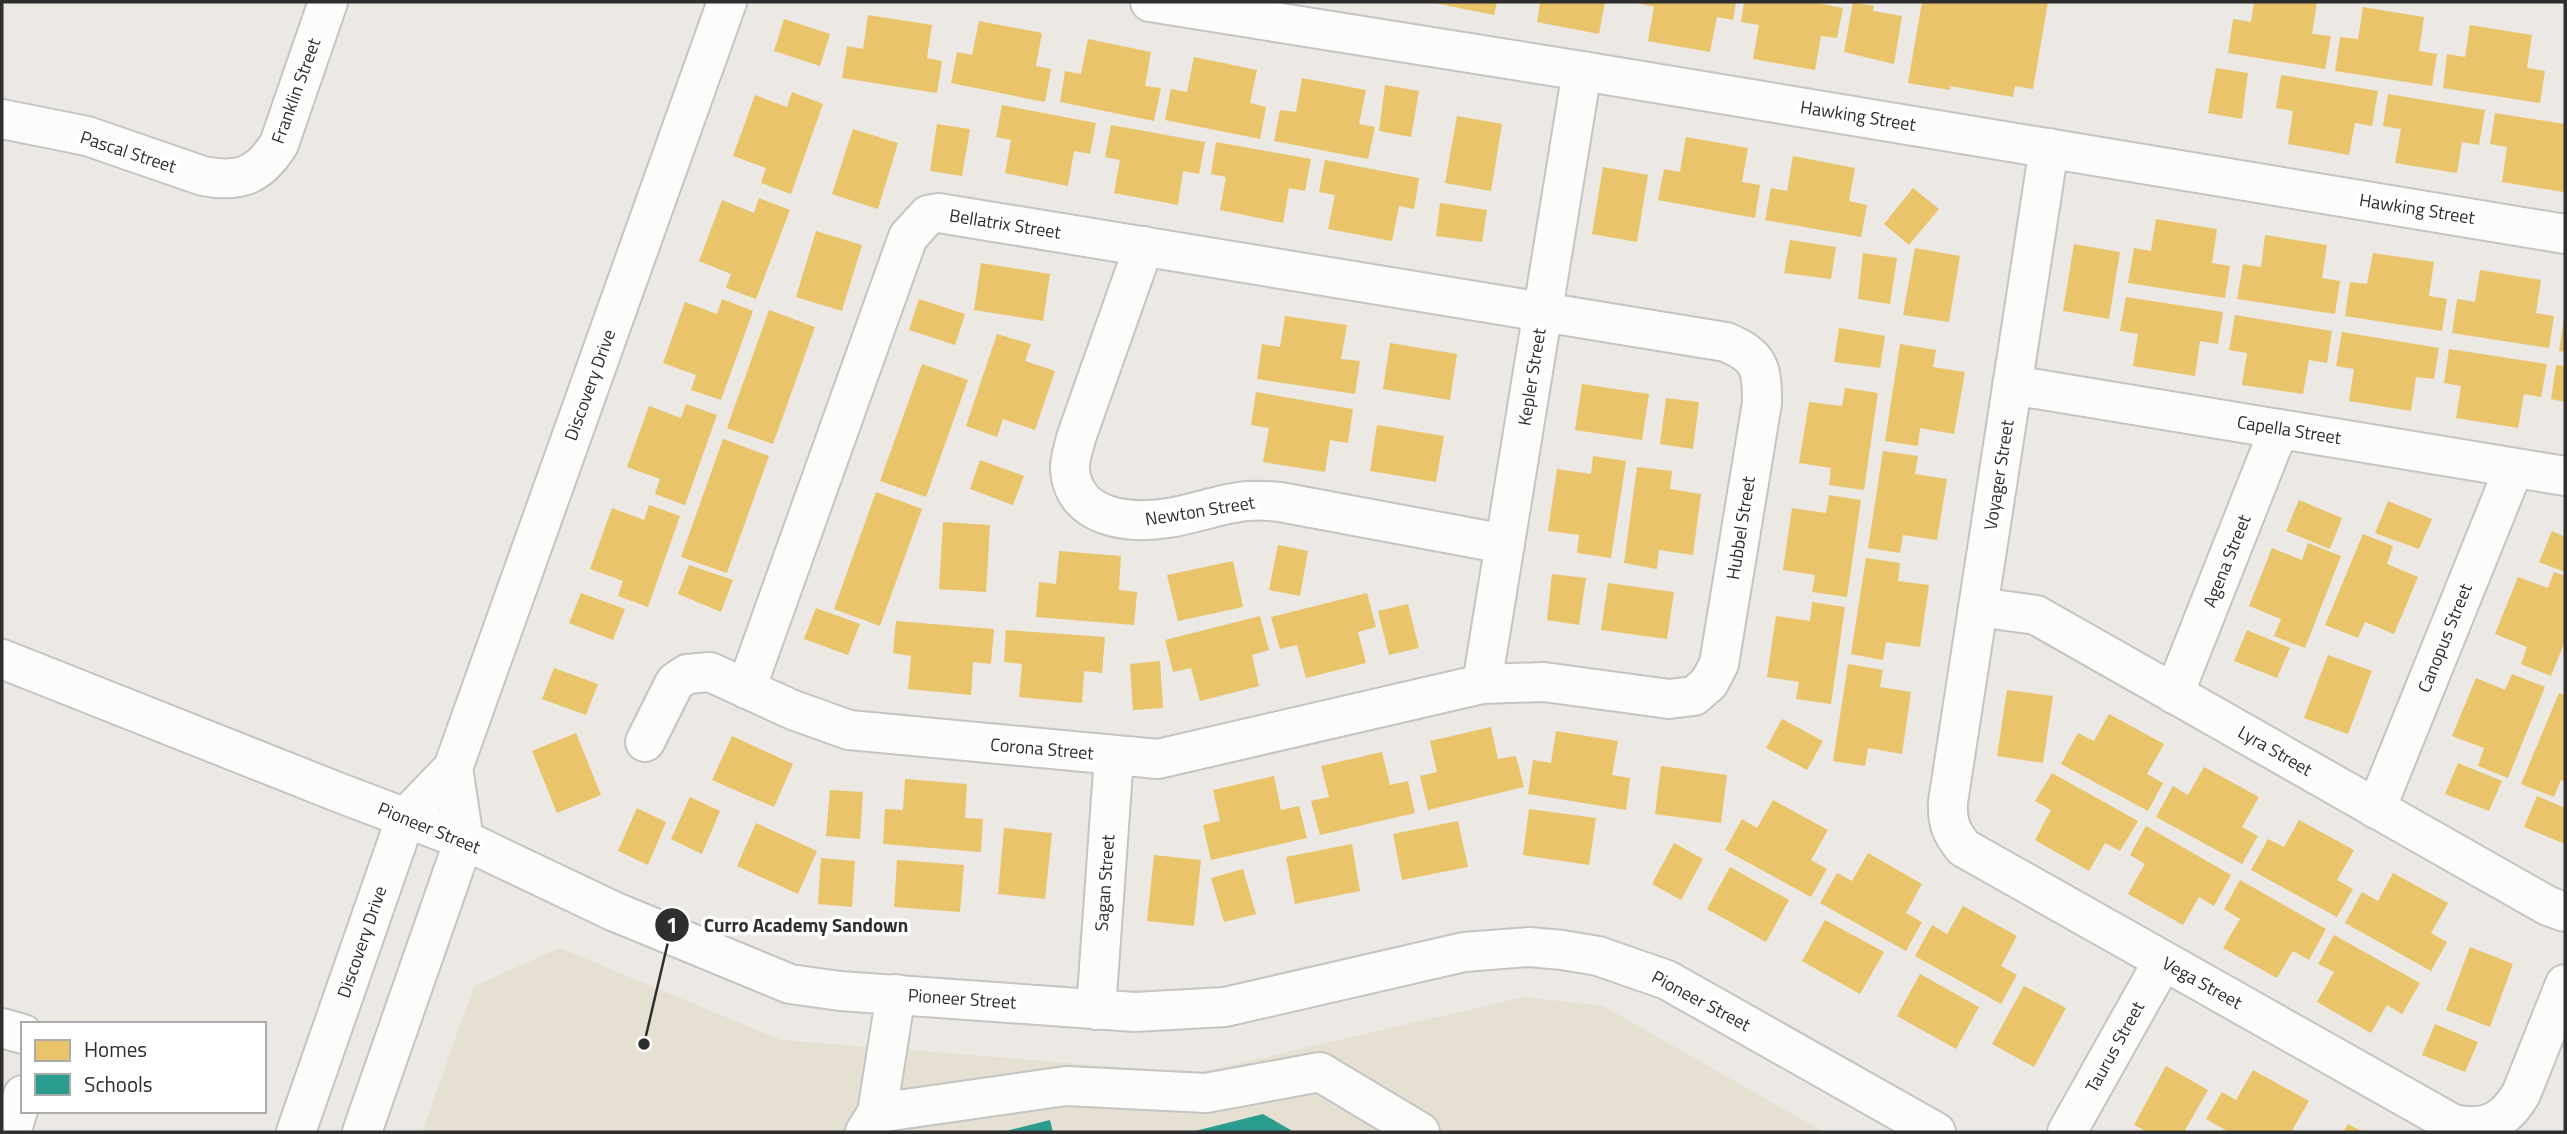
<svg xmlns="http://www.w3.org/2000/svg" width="2567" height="1134" viewBox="0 0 2567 1134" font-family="'Titillium Web',sans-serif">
<rect width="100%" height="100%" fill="#ece8e4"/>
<polygon fill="#e6e0d3" points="560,948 781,1040 1197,1073 1524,997 1603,1006 1824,1132 422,1132 474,986"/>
<g fill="#e9c46a">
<polygon points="1430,2 1497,2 1494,15"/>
<polygon points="1540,2 1605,2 1599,34 1537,22"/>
<polygon points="1633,2 1736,2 1733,20 1717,17 1710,52 1648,41 1654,7"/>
<polygon points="1744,2 1812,2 1843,8 1837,38 1821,36 1815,70 1753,59 1759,25 1741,22"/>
<polygon points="1853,2 1874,6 1873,11 1902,16 1894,64 1844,52"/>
<polygon points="1922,2 2048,2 2033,89 2015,86 2013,97 1950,86 1950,90 1908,83"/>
<polygon points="2254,2 2317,2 2312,34 2331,36 2325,69 2228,53 2233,19 2251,22"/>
<polygon points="2363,7 2424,17 2419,51 2437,54 2432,86 2335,71 2340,37 2358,39"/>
<polygon points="868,15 932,25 927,58 942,61 937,93 842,78 847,46 863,49"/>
<polygon points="784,19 830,34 820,66 774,51"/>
<polygon points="979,21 1042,33 1036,66 1051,69 1045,102 951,83 957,52 972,55"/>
<polygon points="2470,25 2532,35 2527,68 2545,71 2540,103 2443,88 2447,54 2465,57"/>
<polygon points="1088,39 1151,52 1145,86 1161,88 1154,121 1060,102 1065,71 1081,74"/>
<polygon points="1194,57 1257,70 1250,103 1266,107 1260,139 1165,120 1171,89 1187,92"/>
<polygon points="2216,68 2248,73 2242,119 2208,113"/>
<polygon points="2281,75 2378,91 2372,126 2355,123 2349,155 2288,144 2293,111 2276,108"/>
<polygon points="1302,78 1366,90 1359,124 1375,127 1368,159 1274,141 1280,110 1296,112"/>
<polygon points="1385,85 1419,91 1411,137 1379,131"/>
<polygon points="792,92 823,104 791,194 761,183 766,168 733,156 755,95 787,107"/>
<polygon points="2388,94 2485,110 2479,145 2462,142 2457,173 2395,163 2401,129 2383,126"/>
<polygon points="1002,105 1096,123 1090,154 1074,151 1068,186 1005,173 1011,140 996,137"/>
<polygon points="2495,113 2565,124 2564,192 2502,182 2507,147 2490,144"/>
<polygon points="1457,116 1502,124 1491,191 1445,183"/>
<polygon points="937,124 970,129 962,176 930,171"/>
<polygon points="1111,125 1205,142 1199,174 1183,171 1178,205 1114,193 1120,160 1105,157"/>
<polygon points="853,129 898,143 878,209 832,194"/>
<polygon points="1686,137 1748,148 1742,182 1760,185 1755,218 1658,200 1664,169 1680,172"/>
<polygon points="1216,142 1311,159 1305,191 1289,188 1283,223 1220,210 1226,177 1211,174"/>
<polygon points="1793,156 1855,168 1849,201 1867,205 1861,237 1765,220 1771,188 1787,191"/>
<polygon points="1325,160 1419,178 1414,209 1399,206 1392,241 1328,229 1335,195 1319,192"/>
<polygon points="1603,167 1648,175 1637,242 1592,234"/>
<polygon points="1913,188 1939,209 1909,245 1884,224"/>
<polygon points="759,198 790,210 756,299 726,288 731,274 699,261 722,200 754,213"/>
<polygon points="1440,203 1487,210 1482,242 1436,236"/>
<polygon points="2156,219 2217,229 2212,263 2230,266 2225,298 2128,283 2134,248 2151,251"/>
<polygon points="816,231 862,245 842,311 796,297"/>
<polygon points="2265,235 2327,245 2322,278 2340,281 2335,314 2237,299 2243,264 2261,267"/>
<polygon points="1790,240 1836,247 1831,279 1784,273"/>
<polygon points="2074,244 2120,252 2109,319 2063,311"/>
<polygon points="1915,248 1960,256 1949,322 1903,315"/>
<polygon points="1863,253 1897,258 1890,304 1858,299"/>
<polygon points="2373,253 2434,262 2429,296 2447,299 2442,331 2345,316 2350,282 2367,284"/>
<polygon points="981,263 1050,274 1043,321 974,310"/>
<polygon points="2480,270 2541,280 2536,313 2554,316 2549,348 2452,333 2457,299 2475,302"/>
<polygon points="2126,297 2223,312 2218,344 2200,341 2195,376 2133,366 2138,334 2120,331"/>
<polygon points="722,299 753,311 721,400 691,390 696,375 663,363 685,302 717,314"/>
<polygon points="919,299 965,314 955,345 909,330"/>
<polygon points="769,310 815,327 773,444 727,428"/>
<polygon points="2235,315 2332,331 2327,363 2309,360 2303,394 2242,385 2247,353 2229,350"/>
<polygon points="1285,316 1347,325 1341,359 1360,361 1355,394 1257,379 1262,344 1280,347"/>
<polygon points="2564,319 2565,319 2565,352 2559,351"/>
<polygon points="1839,328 1885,336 1880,368 1834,362"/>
<polygon points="2342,332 2439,348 2434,379 2416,377 2411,411 2349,401 2354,369 2336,366"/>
<polygon points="997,334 1031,344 1025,361 1055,371 1035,430 1003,419 997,437 966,426"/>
<polygon points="1390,343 1457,354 1450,400 1383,389"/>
<polygon points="1900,344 1936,350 1933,367 1965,372 1954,434 1920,428 1918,446 1885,441"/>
<polygon points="2449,349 2547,364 2541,397 2524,394 2518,428 2456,418 2461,386 2444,383"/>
<polygon points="922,364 968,380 926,497 880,481"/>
<polygon points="2556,365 2565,366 2565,402 2551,399"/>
<polygon points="1582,384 1649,394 1642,440 1575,430"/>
<polygon points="1845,388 1878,393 1864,490 1829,485 1831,468 1799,463 1809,402 1842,406"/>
<polygon points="1256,392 1353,409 1348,443 1330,440 1325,472 1263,462 1269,428 1251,425"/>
<polygon points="1666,398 1699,402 1693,449 1660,444"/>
<polygon points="686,404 717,415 685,505 655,494 660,479 627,467 649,406 681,418"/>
<polygon points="1377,425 1444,436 1436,482 1370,471"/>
<polygon points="723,439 769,456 727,573 681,557"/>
<polygon points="1883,451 1918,456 1915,474 1947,479 1937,540 1903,535 1900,553 1868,548"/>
<polygon points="1593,456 1626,461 1611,558 1577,553 1579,535 1548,531 1557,469 1591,474"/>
<polygon points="980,460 1024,476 1013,505 970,489"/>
<polygon points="1637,467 1672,471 1670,489 1701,494 1693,555 1659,550 1657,569 1624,563"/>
<polygon points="876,492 922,509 880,626 834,609"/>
<polygon points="1829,495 1861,500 1847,597 1812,592 1815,575 1783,570 1792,508 1826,513"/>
<polygon points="2299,500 2342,518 2330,549 2286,531"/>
<polygon points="2388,501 2432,519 2419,549 2375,533"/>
<polygon points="649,505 680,516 648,607 618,596 623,581 590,569 612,508 644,520"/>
<polygon points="943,522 990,525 986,592 939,589"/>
<polygon points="2552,531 2565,537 2565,572 2539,562"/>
<polygon points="2363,534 2393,546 2387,564 2418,577 2394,634 2365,622 2358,638 2325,625"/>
<polygon points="2308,543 2341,556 2305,648 2274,636 2281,619 2249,606 2272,548 2302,560"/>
<polygon points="1278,545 1308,551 1300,596 1269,590"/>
<polygon points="1059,551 1121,556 1119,590 1137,592 1134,625 1036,617 1039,582 1056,584"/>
<polygon points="1866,558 1900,563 1898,581 1929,585 1920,647 1886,642 1883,660 1851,654"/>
<polygon points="1233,561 1243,607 1178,621 1167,575"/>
<polygon points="689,565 733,580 721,612 678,594"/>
<polygon points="2554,572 2565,576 2565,641 2551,676 2521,664 2527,647 2495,634 2518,577 2548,588"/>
<polygon points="1552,574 1586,578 1579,625 1547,620"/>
<polygon points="1608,583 1674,592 1667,639 1601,630"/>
<polygon points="581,593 625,609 613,640 569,623"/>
<polygon points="1367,593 1376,627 1358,632 1366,663 1306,678 1297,645 1280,649 1271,617"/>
<polygon points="1812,602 1845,607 1831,704 1796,699 1799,682 1767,677 1776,616 1810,621"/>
<polygon points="1408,604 1419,648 1389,655 1378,611"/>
<polygon points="816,608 860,624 848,655 804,639"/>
<polygon points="1260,616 1269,650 1252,655 1259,686 1200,701 1191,668 1173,672 1165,640"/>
<polygon points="896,621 994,629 991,664 973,662 971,695 908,689 911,656 893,653"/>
<polygon points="1006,630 1105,637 1102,673 1084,671 1082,703 1019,697 1022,664 1004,662"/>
<polygon points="2247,630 2290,648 2277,678 2234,661"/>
<polygon points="2328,655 2372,671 2348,734 2304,718"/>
<polygon points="1160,661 1163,708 1133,710 1130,664"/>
<polygon points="1848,664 1883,670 1880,687 1911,692 1902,754 1868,748 1865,766 1833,761"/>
<polygon points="554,668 598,684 586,715 542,699"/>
<polygon points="2512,674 2545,687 2508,778 2478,766 2484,748 2452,736 2476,678 2505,690"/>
<polygon points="2007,690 2053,696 2043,763 1997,756"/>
<polygon points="2559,693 2565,695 2565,782 2561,780 2554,797 2521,784"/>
<polygon points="2109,714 2164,744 2147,774 2163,783 2148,811 2061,764 2078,733 2094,741"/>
<polygon points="1782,719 1823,741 1807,770 1766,748"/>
<polygon points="1491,727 1498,759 1516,756 1524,787 1428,810 1420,776 1437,772 1430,741"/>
<polygon points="1556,731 1618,741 1612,775 1630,778 1626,810 1528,794 1533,760 1551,763"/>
<polygon points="576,733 601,795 557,813 532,751"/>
<polygon points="732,736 793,764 774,807 712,780"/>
<polygon points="1382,752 1390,785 1408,781 1415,813 1320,835 1311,801 1329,797 1321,766"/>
<polygon points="2458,763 2502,781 2489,811 2445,794"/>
<polygon points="1661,766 1727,775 1721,823 1655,814"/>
<polygon points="2204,767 2259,797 2242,827 2258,836 2242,864 2156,817 2173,786 2188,795"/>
<polygon points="2052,773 2138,821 2120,851 2105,843 2089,871 2035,840 2051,810 2035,801"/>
<polygon points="1274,776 1281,810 1299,806 1307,838 1211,860 1203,825 1220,821 1213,790"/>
<polygon points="905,779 967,784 965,818 983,819 981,852 883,844 885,809 903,810"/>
<polygon points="830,790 863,792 860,839 826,836"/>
<polygon points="2537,796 2565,808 2565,844 2524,827"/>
<polygon points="690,797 720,811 702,854 671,839"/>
<polygon points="1773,800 1828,830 1811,860 1827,869 1811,897 1725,850 1742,819 1757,828"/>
<polygon points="637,808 666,822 648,865 618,851"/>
<polygon points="1529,809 1596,818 1589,865 1523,855"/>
<polygon points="2299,820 2354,850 2337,880 2353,889 2337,917 2251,870 2268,839 2284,847"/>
<polygon points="1458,821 1468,867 1402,880 1393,834"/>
<polygon points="756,823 817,851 798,894 737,866"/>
<polygon points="2146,826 2231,875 2214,906 2199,897 2183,925 2128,894 2145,864 2130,855"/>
<polygon points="1004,828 1052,833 1045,899 998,894"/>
<polygon points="1674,843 1703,859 1681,900 1652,884"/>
<polygon points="1352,844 1360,891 1295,904 1286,857"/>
<polygon points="1868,853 1922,884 1906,913 1922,922 1906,951 1820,903 1837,873 1852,881"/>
<polygon points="1154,855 1201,860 1194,926 1147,921"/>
<polygon points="821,858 855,861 852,907 818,904"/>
<polygon points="897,860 964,865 960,912 894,907"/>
<polygon points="1730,867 1789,900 1766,942 1707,909"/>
<polygon points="1243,869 1256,914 1224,922 1211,878"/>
<polygon points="2393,873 2448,903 2431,933 2447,942 2431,971 2345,923 2362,892 2378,901"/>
<polygon points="2240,880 2326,929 2309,960 2293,951 2277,978 2223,948 2240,919 2224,909"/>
<polygon points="1963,906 2017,936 2001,966 2017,975 2001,1004 1915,956 1932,925 1947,934"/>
<polygon points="1825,920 1884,952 1860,994 1802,961"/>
<polygon points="2334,935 2420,983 2402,1014 2387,1005 2371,1033 2317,1002 2334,972 2318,964"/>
<polygon points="2470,947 2513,964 2490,1027 2446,1010"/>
<polygon points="1920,974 1979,1007 1956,1049 1897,1016"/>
<polygon points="2024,986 2066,1008 2034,1067 1992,1044"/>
<polygon points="2435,1024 2478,1042 2465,1072 2422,1055"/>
<polygon points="2166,1066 2208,1090 2184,1132 2148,1132 2134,1125"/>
<polygon points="2253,1070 2309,1101 2291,1132 2229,1132 2206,1119 2222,1092 2236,1100"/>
<polygon points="2348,1124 2363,1132 2343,1132"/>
</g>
<g fill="#2a9d8f">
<polygon points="1263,1114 1294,1132 1195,1132 1195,1131"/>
<polygon points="1050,1120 1053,1132 1006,1132 1006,1131"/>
</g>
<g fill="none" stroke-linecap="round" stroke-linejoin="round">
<g stroke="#c5c4c5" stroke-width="42">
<g id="minor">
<polyline points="1150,2 1582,71 2565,234"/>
<path d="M2 119 87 136 203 176C239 183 259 176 279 144L328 2"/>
<path d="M2049 148 1948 802C1947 822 1951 833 1964 848L2453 1124C2486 1131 2504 1122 2521 1094L2565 984"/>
<path d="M1144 246 1076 438C1074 448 1069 460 1070 470 1074 519 1129 524 1168 518 1195 514 1221 503 1248 501 1258 500 1270 501 1280 502L1505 544"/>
<polyline points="2012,385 2565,476"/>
<polyline points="1978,607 2036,615 2548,906 2565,912"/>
<polyline points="2,659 340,793 464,840 613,911 790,984 840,991 1135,1012 1225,1007 1464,952 1529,947 1562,950 1598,956 1667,980 1936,1132"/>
<polyline points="1482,684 1582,71"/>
<polyline points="2174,694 2279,429"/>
<path d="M645 742 675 682 687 674 710 672 793 710 849 730 1158 759 1482 684 1544 682 1669 699 1694 696 1709 683 1719 664 1762 403C1762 367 1760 357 1726 342L939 213 928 215 908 237 746 689"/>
<polyline points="2376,809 2514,468"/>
<polyline points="1096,1010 1114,756"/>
<polyline points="2,1028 23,1034"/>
<polyline points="877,1113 1066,1086 1206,1093 1320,1072 1420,1132"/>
<polyline points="11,1132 23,1095"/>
<polyline points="296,1132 406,817 453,768 727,2"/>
<polyline points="362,1132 464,840 453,768"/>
<polyline points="865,1132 877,1113 896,994"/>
<polyline points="2067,1132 2163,961"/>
</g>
</g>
<use href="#minor" stroke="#fcfcfb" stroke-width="38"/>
</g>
<g text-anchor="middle" stroke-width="7" stroke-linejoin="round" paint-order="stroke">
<g font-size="18" fill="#2e2e2e" stroke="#fff">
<text transform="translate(296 91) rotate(-70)" y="6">Franklin Street</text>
<text transform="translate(1858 116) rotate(9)" y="6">Hawking Street</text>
<text transform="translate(128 152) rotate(18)" y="6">Pascal Street</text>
<text transform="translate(2417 209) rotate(9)" y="6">Hawking Street</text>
<text transform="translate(1005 224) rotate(9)" y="6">Bellatrix Street</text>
<text transform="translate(1532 377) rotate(-81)" y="6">Kepler Street</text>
<text transform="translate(590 385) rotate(-70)" y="6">Discovery Drive</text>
<text transform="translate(2289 430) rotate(9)" y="6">Capella Street</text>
<text transform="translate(1999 475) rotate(-81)" y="6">Voyager Street</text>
<text transform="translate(1200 511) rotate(-9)" y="6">Newton Street</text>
<text transform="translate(1741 528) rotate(-81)" y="6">Hubbel Street</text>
<text transform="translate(2227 561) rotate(-68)" y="6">Agena Street</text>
<text transform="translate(2445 638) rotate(-68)" y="6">Canopus Street</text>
<text transform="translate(1042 749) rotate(5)" y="6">Corona Street</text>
<text transform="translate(2275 751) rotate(30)" y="6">Lyra Street</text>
<text transform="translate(429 828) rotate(22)" y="6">Pioneer Street</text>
<text transform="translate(1105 883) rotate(-86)" y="6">Sagan Street</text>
<text transform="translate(362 942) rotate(-71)" y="6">Discovery Drive</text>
<text transform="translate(2202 983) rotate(29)" y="6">Vega Street</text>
<text transform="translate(962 999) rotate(4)" y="6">Pioneer Street</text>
<text transform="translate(1701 1001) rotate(28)" y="6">Pioneer Street</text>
<text transform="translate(2115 1047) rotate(-61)" y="6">Taurus Street</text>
</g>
</g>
<path fill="none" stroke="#2e2e2e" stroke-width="2.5" d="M644 1044L672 925"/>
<g fill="#2e2e2e" stroke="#fff" stroke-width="2.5">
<circle cx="644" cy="1044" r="7"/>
<circle cx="672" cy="925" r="18"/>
</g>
<g font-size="21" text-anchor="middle" font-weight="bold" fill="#fff">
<text x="672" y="933">1</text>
</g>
<g font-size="19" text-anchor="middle" font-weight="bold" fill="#2e2e2e" stroke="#fff" stroke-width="7" stroke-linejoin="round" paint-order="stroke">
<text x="806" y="932">Curro Academy Sandown</text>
</g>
<rect width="2567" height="1134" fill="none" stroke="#2e2e2e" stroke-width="7"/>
<rect x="21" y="1022" width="245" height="91" fill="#ffffff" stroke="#ababab" stroke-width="2"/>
<rect x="35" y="1040" width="35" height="21" fill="#e9c46a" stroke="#ababab" stroke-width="2"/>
<text x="84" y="1057" font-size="21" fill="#2e2e2e">Homes</text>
<rect x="35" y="1074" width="35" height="21" fill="#2a9d8f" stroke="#ababab" stroke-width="2"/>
<text x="84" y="1092" font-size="21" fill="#2e2e2e">Schools</text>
</svg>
